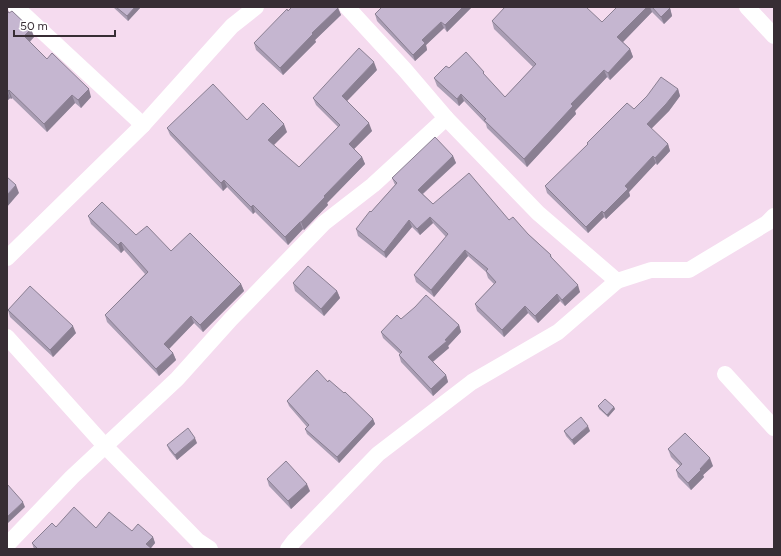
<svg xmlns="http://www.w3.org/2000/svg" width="781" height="556" viewBox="0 0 781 556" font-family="Figtree,sans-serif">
<rect width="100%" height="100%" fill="#f5dbef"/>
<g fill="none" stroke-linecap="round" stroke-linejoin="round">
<g stroke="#fff" stroke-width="16">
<polyline points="16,7 143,125"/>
<polyline points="347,7 405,70 446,118 538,213 617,281"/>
<polyline points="747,7 774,36"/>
<polyline points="7,258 143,125 232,26 256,7"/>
<polyline points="7,337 105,446 198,541 210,549"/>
<polyline points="725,374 774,428"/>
<polyline points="7,545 72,477 177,379 231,319 324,223 373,185 446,118"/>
<polyline points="288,549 294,541 378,454 472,382 558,332 617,281 651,270 689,270 767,223 774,216"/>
</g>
</g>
<g fill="#a99db3">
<polygon points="113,7 141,7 128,21"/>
<polygon points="472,7 447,32 444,28 426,45 427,50 415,61 377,21 375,14"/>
<polygon points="617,7 668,7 670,8 672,16 664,24 652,12 623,42 630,49 633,57 610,80 607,77 575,111 576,114 527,167 487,128 486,124 464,101 459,106 437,86 434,78 449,68 486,77 505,97 533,67 494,29 492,21 602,22"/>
<polygon points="338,8 341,15 315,40 316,42 283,75 256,50 254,43 288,11"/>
<polygon points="7,10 9,13 31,29 34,37 30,42 47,59 91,97 81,108 75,103 47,132 12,98 11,99 10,98 7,101"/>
<polygon points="377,70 347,101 372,131 354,149 362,157 365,164 327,203 328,205 304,230 303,229 288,245 255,212 253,214 227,187 223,191 170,135 167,128 247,120 287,132 273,145 299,167 338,127 316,105 313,98"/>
<polygon points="678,89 680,96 669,111 651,129 668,144 670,151 657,165 656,163 629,192 630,196 606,219 604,217 588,233 547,193 545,186 588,145 587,143 634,109"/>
<polygon points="453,156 456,163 423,194 433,204 509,220 528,234 551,255 552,258 580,292 565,306 560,301 538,323 528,313 504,337 477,311 475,304 494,284 488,278 486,272 468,256 434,297 416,282 414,275 446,237 433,223 420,235 412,227 386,258 358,236 356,229 395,185 392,178"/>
<polygon points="88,216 136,235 241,284 244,291 203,332 194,323 169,349 173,353 176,360 159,376 107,322 105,315 145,274 124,250 121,253 91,224"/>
<polygon points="293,283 337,291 340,298 324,316 295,291"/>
<polygon points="8,310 76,333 53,357 10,317"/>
<polygon points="401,319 459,325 461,332 448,346 449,348 433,362 446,375 448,382 433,396 401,362 399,355 400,354 383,338 381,332"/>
<polygon points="328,382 373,419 375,424 339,463 307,434 305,429 307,427 289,406 287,401"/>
<polygon points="598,406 614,407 615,409 608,417 599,409"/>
<polygon points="564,431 590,431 574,445 566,436"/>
<polygon points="197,443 177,460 169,450 167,445"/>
<polygon points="668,449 713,466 703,475 704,477 691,490 678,477 676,470 680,466 671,457"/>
<polygon points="267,479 310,491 291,509 269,486"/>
<polygon points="56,527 96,528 132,531 153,537 155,543 151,548 152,549 34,549 32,543"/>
</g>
<g fill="#8a7f92">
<polygon points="135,7 141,7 128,21 127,16"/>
<polygon points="463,7 472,7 447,32 445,25"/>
<polygon points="647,7 650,7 652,12 620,45 617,37"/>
<polygon points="338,8 341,15 315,40 316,42 283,75 280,68 312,33"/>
<polygon points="670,8 672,16 664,24 661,17"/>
<polygon points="441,22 444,28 426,45 427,50 415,61 413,55 422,40"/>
<polygon points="31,29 34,37 27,44 24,36"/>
<polygon points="630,49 633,57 610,80 608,73"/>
<polygon points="374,62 377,70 345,103 342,96"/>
<polygon points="604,70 607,77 575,111 576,114 527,167 524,159 571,104"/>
<polygon points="89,89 91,97 81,108 78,100"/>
<polygon points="678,89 680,96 669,111 649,131 647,124"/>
<polygon points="7,90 10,98 7,101"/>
<polygon points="9,90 12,98 11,99 8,91"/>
<polygon points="461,94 464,101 459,106 457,99"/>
<polygon points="72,95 75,103 47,132 44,124"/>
<polygon points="369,123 372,131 352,151 349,144"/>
<polygon points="284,124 287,132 271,148 268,140"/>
<polygon points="668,144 670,151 657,165 655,158"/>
<polygon points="453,156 456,163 420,196 418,190"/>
<polygon points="653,156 656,163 629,192 630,196 606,219 604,213 625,186"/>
<polygon points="362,157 365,164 327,203 328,205 304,230 301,222 324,196"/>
<polygon points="224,180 227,187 223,191 221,183"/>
<polygon points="16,185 19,193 7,207 7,195"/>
<polygon points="253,205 255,212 253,214 251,207"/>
<polygon points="602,211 604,217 588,233 586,227"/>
<polygon points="430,217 433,223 420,235 417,229"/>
<polygon points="409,220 412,227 386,258 384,252"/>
<polygon points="300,222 303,229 288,245 285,237"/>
<polygon points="121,242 124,250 121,253 118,245"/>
<polygon points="465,250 468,256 434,297 431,290"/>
<polygon points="241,284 244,291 203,332 200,325"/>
<polygon points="578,285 580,292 565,306 562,300"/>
<polygon points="337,291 340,298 324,316 321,309"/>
<polygon points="557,294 560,301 538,323 535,316"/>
<polygon points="525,306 528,313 504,337 502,330"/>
<polygon points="191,316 194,323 167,351 164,344"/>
<polygon points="459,325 461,332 448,346 449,348 431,363 428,357"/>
<polygon points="73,326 76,333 53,357 50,350"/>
<polygon points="173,353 176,360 159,376 156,369"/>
<polygon points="446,375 448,382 433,396 431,389"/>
<polygon points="614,407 615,409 608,417 607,415"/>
<polygon points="373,419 375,424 339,463 337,457"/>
<polygon points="588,426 590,431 574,445 572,440"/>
<polygon points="195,438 197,443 177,460 175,455"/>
<polygon points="710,458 713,466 703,475 704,477 691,490 688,483 700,469"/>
<polygon points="307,484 310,491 291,509 288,501"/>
<polygon points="23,502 25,507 8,523 7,517"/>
<polygon points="153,537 155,543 150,549 146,544"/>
</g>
<g fill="#c5b6d0" stroke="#8a7f92">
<polygon points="116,7 135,7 127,16"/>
<polygon points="292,7 338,7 338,8 312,33 313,34 280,68 254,43 287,9 288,11"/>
<polygon points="382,7 463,7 445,25 441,22 422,40 425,43 413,55 375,14"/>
<polygon points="505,7 586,7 602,22 617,7 647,7 617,37 630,49 608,73 604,70 571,104 573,106 524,159 484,120 486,119 461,94 457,99 434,78 446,66 449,68 466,52 484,72 483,73 505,97 536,64 492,21"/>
<polygon points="652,7 668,7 670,8 661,17"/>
<polygon points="7,10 9,13 12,11 31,29 24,36 47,59 52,53 89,89 78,100 72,95 44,124 9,90 8,91 7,90"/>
<polygon points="359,48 374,62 342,96 369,123 349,144 362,157 324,196 325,197 301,222 300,222 285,237 253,205 251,207 224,180 221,183 167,128 213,84 247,120 263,103 284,124 268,140 299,167 340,125 313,98"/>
<polygon points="661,77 678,89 666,104 647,124 668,144 655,158 653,156 625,186 628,189 604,213 602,211 586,227 545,186 588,144 587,143 627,103 634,109 647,96"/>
<polygon points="435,137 453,156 418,190 433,204 469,173 509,220 513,217 528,234 551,255 550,256 578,285 562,300 557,294 535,316 525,306 502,330 475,304 496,282 486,271 488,269 465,250 431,290 414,275 448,234 430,217 417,229 409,220 384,252 356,229 370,211 371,212 397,183 392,178"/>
<polygon points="7,177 16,185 7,195"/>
<polygon points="102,202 136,235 147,226 171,251 190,233 241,284 200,325 191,316 164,344 173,353 156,369 105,315 148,272 121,242 118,245 88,216"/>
<polygon points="308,266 337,291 321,309 293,283"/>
<polygon points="30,286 73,326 50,350 8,310"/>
<polygon points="426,295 459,325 445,340 447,341 428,357 446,375 431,389 399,355 402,352 381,332 397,315 401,319 415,307"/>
<polygon points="317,370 328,382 329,380 344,393 345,392 373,419 337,457 305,429 309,425 287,401"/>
<polygon points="605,399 614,407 607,415 598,406"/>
<polygon points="581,417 588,426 572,440 564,431"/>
<polygon points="188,428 195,438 175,455 167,445"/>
<polygon points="685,433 710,458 700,469 701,470 688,483 676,470 682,464 668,449"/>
<polygon points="286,461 307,484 288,501 267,479"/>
<polygon points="7,484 23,502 7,517"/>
<polygon points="74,507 96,528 109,512 132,531 138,524 153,537 146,544 152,549 38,549 32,543 52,523 56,527"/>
</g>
<rect width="781" height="556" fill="none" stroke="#372d34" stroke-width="16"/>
<path d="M14 30v6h101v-6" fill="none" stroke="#372d34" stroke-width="2"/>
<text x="20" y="30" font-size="12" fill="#372d34" stroke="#ffffff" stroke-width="3" paint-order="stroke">50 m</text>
</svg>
